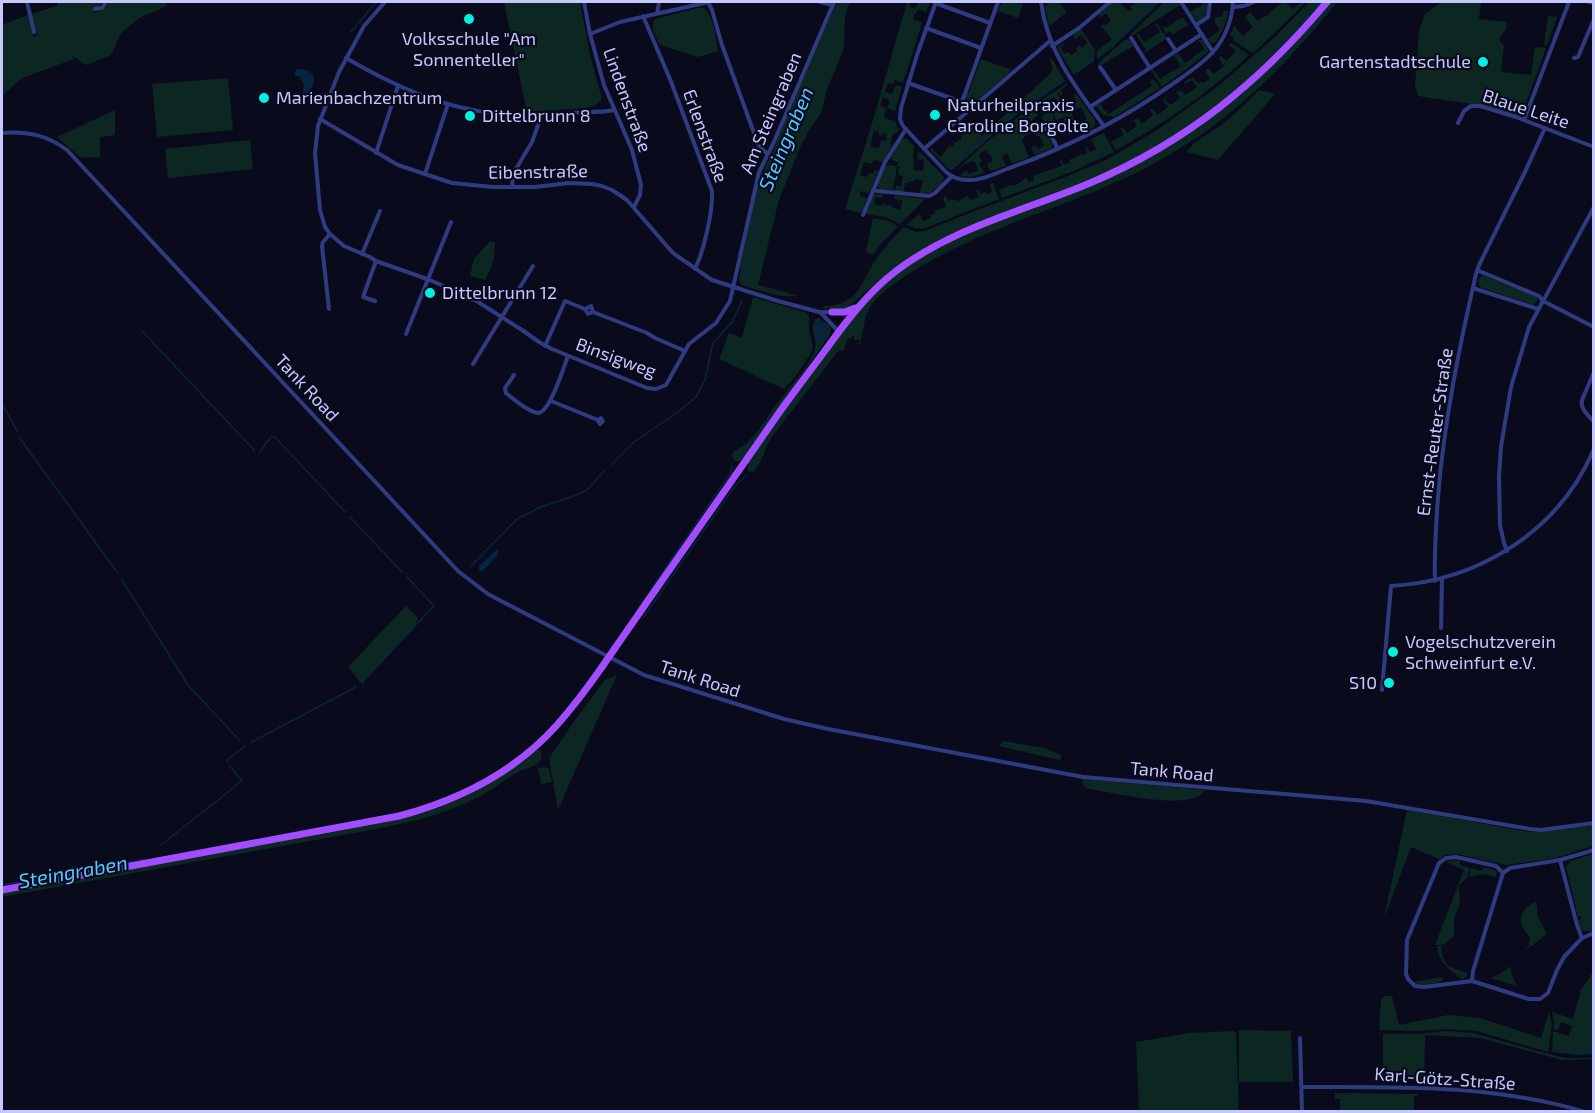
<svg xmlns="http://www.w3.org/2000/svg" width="1595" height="1113" viewBox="0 0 1595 1113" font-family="'Exo 2',sans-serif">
<rect width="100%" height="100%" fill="#0a0a1d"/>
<g fill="#0c2722" fill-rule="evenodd">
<path d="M57 2H103L100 6 94 8V12C102 12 105 7 109 2H167V6L139 18 121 33 111 55 86 65 73 56 74 59 22 78 2 96V25L28 15 33 36H37L31 14 57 6Z"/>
<polygon points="504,2 580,2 591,59 601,95 601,101 594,106 585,108 527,112"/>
<path d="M837 2H850C841 19 847 33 843 51L827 89 821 113 810 129 802 143 779 200 758 285 799 296H780L741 285 739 280 741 268 740 267 759 178 772 154 799 85Z"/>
<path d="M907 2H910L909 7 916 9 918 2H917H930L926 12 918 9 916 14H914L913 19 922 23 903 83 895 80 893 84 888 83 885 92 892 94 896 85 902 87 895 111 887 108 889 103V99L883 98 880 106 886 108 884 117 895 122 899 130 897 131V133L893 134 890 144 892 145 883 162 874 160 872 164 864 162 860 175 867 177 869 173 873 174 874 170 878 171 869 193 860 191V196L867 198 861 213 845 209 871 127ZM874 131 879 132V135L882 136 883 133 887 134 886 141 881 140 879 148 870 147Z"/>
<polygon points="1002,2 1016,2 1023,4 1018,18 998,11"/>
<polygon points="1050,2 1059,2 1067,12 1049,26 1045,7"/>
<polygon points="1113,2 1119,2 1129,11 1132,9 1130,7 1137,2 1160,2 1112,48 1097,59 1097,51 1112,39 1101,26 1103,24 1105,26 1111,20 1106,13 1100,18 1099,15"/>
<polygon points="1164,2 1178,2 1180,5 1130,37 1130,35"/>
<polygon points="1202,2 1208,2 1206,14 1200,20 1197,21 1190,12 1203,5"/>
<polygon points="1283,2 1287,3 1293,9 1301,2 1306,2 1254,53 1252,53 1233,40 1234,38 1230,35 1234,26 1243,36 1253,27 1245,17 1250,12 1258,21 1266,15 1267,16 1270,14 1269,13"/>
<path d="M1309 2H1323L1289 41 1232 94 1184 130 1146 153 1110 171 953 234 913 255 891 270 846 309 837 310 823 308 824 306C859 306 860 283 876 259 884 247 894 237 904 227L916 232 925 231 967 214 1065 177 1106 160 1130 146 1157 130 1217 87 1275 37Z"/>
<path d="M1330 2H1337C1291 59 1238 114 1174 152 1096 200 1004 218 925 264 906 276 885 287 871 305 864 315 863 333 860 345L856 343H859L860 340H855L853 335 851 338H848L843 351H838L771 438C765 448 761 466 753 472L748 471V462L789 404 843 331 872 296 892 277 928 253 966 233 1149 158C1221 116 1278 66 1330 2Z"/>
<polygon points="1441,2 1481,2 1479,19 1507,22 1506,29 1499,38 1500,42 1504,45 1501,72 1531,75 1535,47 1546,48 1521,117 1485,106 1418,96 1415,85 1419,30 1425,14"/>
<path d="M702 7C715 15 715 37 718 51L698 57 660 45C656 37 650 27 655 19Z"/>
<polygon points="1224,11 1229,11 1223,29 1216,42 1211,43 1208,39 1220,30 1214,21 1216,17 1222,17"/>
<polygon points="1548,16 1557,17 1547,45 1544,45"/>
<polygon points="1184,18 1187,24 1191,23 1170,36 1172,34 1170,31 1166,33 1163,27 1164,26 1166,28 1179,19"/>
<polygon points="1156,23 1167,38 1143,54 1146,50 1136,35 1139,34 1144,42 1160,32 1155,24"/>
<polygon points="1081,29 1095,50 1094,61 1074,75 1057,48 1063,43 1064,45 1060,47 1065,54 1068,52 1071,55 1077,51 1076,48 1080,45 1082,48 1086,44 1087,42 1081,35 1075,39 1073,35"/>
<polygon points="1126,39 1129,40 1133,46 1100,66 1098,63"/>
<polygon points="1198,40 1202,40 1208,49 1208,52 1193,64 1162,87 1151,70 1153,69 1160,79 1181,66 1174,56 1178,53 1185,63 1205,49"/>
<path d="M1231 43 1249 55C1210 92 1163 124 1116 150L1111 142 1124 135 1120 128 1123 127 1127 133 1137 126 1134 120 1138 118 1142 124 1153 115 1150 110 1153 109 1157 115 1168 107 1163 100 1164 99 1171 105 1180 98 1176 92 1181 90 1185 95 1197 87 1192 80 1186 84 1184 82 1193 77 1198 84 1202 81 1204 83 1210 78 1205 71 1208 68 1214 74 1224 66 1219 58 1221 56 1227 61 1236 51 1229 45Z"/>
<polygon points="981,59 1012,70 975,102 967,101 966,97 967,92 969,92"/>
<path d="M1049 59H1052L1065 81 1015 116 952 170H950L931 151V150L934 147 933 149 940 157C945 153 946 149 950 145L952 147 954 145 953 144 955 142 956 143 962 138 961 135 971 132V129L969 127 971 125 970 123 982 136 1050 74C1054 69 1052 64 1049 59Z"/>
<polygon points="228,78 233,130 157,137 152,84"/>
<polygon points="1153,79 1160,88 1114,117 1103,115 1096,106 1100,104 1105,111 1107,110 1107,114 1110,113 1152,86 1150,81"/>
<path d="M1066 84 1068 85 1060 90 1063 94 1060 96 1059 92 1057 93 1063 102H1065L1069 107 1077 102 1073 95 1076 94 1095 120V126L1085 132 1081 122 1087 119 1081 107 1071 112 1075 122 1073 123 1075 127 1071 130 1072 133 1070 134 1069 131 1065 132 1062 123 1065 122 1064 119 1068 116 1056 120 1052 111 1060 106 1061 108 1063 107H1062L1058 102V100H1057L1054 97 1049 100 1047 99 1043 102 1053 114 1054 122 1047 125 1041 117 1048 112 1042 105 1035 110 1038 115 1031 121 1028 118H1025L1018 123 1021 126 1018 128 1022 133 1030 125 1036 128 1039 134 1046 133 1052 144V148L1035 155 1031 147 1036 146 1039 149 1044 145 1040 136 1037 137 1034 133 1024 136 1025 138 1022 140 1029 157 1012 164 1007 153 1002 156 1006 166 990 171 987 164 993 161 990 154H988L986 150 979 154 982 162 979 163 984 173 971 177 959 176 967 170 968 174 977 171 978 169 974 161 964 164 954 173C986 140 1027 109 1066 84Z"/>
<path d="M1259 90 1275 94 1218 160 1187 152C1194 140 1209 134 1220 126 1234 115 1247 103 1259 90Z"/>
<polygon points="115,110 115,135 100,137 100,157 84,158 80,157 57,137"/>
<polygon points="1104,133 1114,152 1074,171 1002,198 999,190 1010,185 1011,186 1018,184 1026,178 1029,182 1034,180 1033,176 1062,166 1060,161 1061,160 1064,165 1070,162 1069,160 1082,154 1084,155 1087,153 1085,148 1087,147 1090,152 1096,149 1091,139"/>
<polygon points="904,138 907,139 914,146 913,159 914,159 913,170 923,171 924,160 917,159 919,151 944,177 942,183 930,193 920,193 923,180 915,179 914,181 910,181 909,183 905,183 904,191 895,191 896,186 901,186 903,176 898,175 899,167 897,166 893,190 881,189 878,188 878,183 886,165 897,166 898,162 890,159 900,141"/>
<polygon points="250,140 253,169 168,178 165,149"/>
<polygon points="993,183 999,199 923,229 914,228 907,225 919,214 923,221 931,218 930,215 935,213 934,211 946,207 943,197 946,196 948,201 952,199 958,201 968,196 970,200 979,197 976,190 979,190 980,194 985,192 986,194 992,192 990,184"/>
<polygon points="875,194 883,194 883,198 875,197 875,205 882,206 882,204 893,206 893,208 901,210 902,200 897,201 897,199 894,199 894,195 925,199 900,224 885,217 865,214 872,197"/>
<polygon points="873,218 889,221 898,226 880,245 873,255 866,252"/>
<path d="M490 241 495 243C495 257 492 268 485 280L470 276 474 259Z"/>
<polygon points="1482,275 1537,297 1537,302 1533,305 1480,287 1478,281"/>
<polygon points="753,297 804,312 809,316 809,332 813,345 811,353 795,377 784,389 719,359 729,333 742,338"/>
<path d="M819 318 830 326 831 330 829 336 745 456 740 461H735L732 456 734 451C739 448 745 446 749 441 761 429 769 413 780 400 789 387 811 364 815 350 818 339 809 331 815 319Z"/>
<polygon points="406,606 418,618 414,628 362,684 348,667"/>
<polygon points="616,676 616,677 558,810 549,759 551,755 573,723 605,680 609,678"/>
<polygon points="1003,741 1044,748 1061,755 1061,759 1059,760 999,746"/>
<path d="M536 749 540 750C547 765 528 767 518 772 506 779 495 788 482 795 449 813 413 822 376 829L2 897V893L363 826C398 820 434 812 466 796 492 784 513 766 536 749Z"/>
<polygon points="546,767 549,769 552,782 541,784 538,768"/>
<path d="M1083 779 1205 790C1203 792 1201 795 1198 796 1178 808 1114 793 1090 789L1086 788 1083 784Z"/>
<polygon points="1407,810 1530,832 1552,830 1588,826 1589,830 1589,826 1593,825 1593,846 1591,847 1590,842 1590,847 1555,858 1506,865 1457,854 1445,855 1439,859 1411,847 1384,918"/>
<polygon points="1593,854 1593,931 1584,931 1580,928 1578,920 1581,919 1581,916 1578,917 1566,867 1570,861"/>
<polygon points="1452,860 1460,861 1460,865 1470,868 1467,878 1459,885 1460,903 1454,919 1454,936 1443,945 1435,945 1464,870 1446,862"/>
<polygon points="1483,867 1495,870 1497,873 1496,877 1483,874 1469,877 1471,868 1482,871"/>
<path d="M1536 902 1538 917 1547 934 1533 945 1525 949 1529 945 1530 938C1528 934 1523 930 1522 925 1517 915 1527 905 1536 902Z"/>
<path d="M1437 946H1441C1443 968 1450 967 1468 973L1464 979H1461C1450 969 1438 962 1437 946Z"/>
<polygon points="1510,966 1512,976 1517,986 1491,978 1505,971"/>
<polygon points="1593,972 1593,1054 1579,1055 1552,1052 1553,1031 1569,1036 1572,1026 1561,1022 1558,1030 1554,1029 1554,1022 1552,1012 1573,1019 1581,990"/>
<path d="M1443 977V981C1433 983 1422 988 1413 982Z"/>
<polygon points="1386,996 1392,996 1399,1025 1448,1015 1480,1018 1541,1038 1549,1012 1552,1024 1548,1052 1477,1031 1444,1029 1421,1031 1379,1030 1381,999"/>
<polygon points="1239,1030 1291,1031 1293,1082 1239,1082"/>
<polygon points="1234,1031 1236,1034 1239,1111 1139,1111 1136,1042 1189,1033"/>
<polygon points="1445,1031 1473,1033 1556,1056 1568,1058 1593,1058 1593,1059 1562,1060 1480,1038 1425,1035 1424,1081 1383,1080 1383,1034 1420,1034"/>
<polygon points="1335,1093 1418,1094 1418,1096 1414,1096 1414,1111 1340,1112 1340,1099 1335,1099"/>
</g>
<g fill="#07243f">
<path d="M297 69C307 69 312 71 315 80L307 98 305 99 302 96 304 85 299 76H296L294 73Z"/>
<path d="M820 321H822C830 329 827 337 818 341L816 339 813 330 816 324Z"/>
<polygon points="497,549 499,551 497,556 483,571 479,570 479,566"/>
</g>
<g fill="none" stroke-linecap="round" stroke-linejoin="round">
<g stroke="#07243f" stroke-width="1.5">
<polyline points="351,32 376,2"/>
<polyline points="1098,57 1122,37 1157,2"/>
<polyline points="1261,63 1282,44 1320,2"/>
<polyline points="1277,68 1310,33 1336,2"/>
<polyline points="1076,70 1092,61"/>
<polyline points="952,166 1029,103 1062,80"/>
<polyline points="744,281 763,186 782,149 829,43 841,2"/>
<polyline points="141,330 254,450"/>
<polyline points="2,403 17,431"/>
<polyline points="19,437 117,572"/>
<polyline points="259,453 271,437 275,437 345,512"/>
<polyline points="738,457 744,452 770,416"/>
<polyline points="611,465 634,442 678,412 696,397 705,380 713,343 732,322 742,301"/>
<path d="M751 468C762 440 783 417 801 393"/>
<polyline points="350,517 402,572"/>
<polyline points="471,566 517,519 541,507 577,495 588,489 605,470"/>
<polyline points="122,580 188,685 240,741"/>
<polyline points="637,610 731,472 732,466"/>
<polyline points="643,618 735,486 746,476"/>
<polyline points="363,680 434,606 407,577"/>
<polyline points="250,743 356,687"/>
<polyline points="227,762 227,760 245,746"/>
<polyline points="161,845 242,781 229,765"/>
<polyline points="2,885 144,859"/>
<polyline points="1553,1050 1577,1054 1594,1053"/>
</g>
<g stroke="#303a80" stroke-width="4">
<polyline points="27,2 34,32"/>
<polyline points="385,2 364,26 339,72 318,126 315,153 320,210 325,227 330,234 344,246 370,257 376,261 427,279 461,293"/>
<polyline points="584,2 590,34 604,85 632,150 641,185 640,195 634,207"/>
<polyline points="708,2 712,10 722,45 758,144 763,150 768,154"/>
<polyline points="820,2 833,5"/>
<path d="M936 2 917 55 901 108 900 119 903 126 946 172C952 177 959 180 967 180 980 181 994 174 1007 169 1066 148 1122 120 1174 83 1187 74 1202 64 1213 52 1225 38 1232 20 1233 2"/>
<path d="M1041 2C1047 51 1076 88 1104 126"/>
<polyline points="1181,2 1213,52"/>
<polyline points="1589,2 1594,3"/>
<polyline points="935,3 990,23"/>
<polyline points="1233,7 1244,6 1254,2"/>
<polyline points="95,9 102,8 106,2"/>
<polyline points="657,13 659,2"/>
<path d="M643 16 670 79 712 191C713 212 704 250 695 269"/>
<polyline points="1196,25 1208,17 1210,2"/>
<polyline points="926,28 981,48"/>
<polyline points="590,34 620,22 709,2"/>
<polyline points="1131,38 1150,68"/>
<polyline points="1168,39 1176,51"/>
<polyline points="1052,46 1079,28 1110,2"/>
<path d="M346 58C394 86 444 109 500 114 521 116 543 114 564 113 581 112 598 113 614 110"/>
<polyline points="1574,58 1578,57 1594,19"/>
<polyline points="1100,67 1116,90"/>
<polyline points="908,83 965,103 970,109"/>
<polyline points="962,102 998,2"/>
<polyline points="1090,107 1202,34"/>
<polyline points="320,119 398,165 452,183 493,187 535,187 569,183 592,184 602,186 612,190 627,200 673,253 712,280 778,301 819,312 832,312"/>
<polyline points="1524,120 1569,2"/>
<polyline points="1458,123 1464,111 1471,106 1480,106 1516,117 1594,147"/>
<polyline points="1047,128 1055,124"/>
<polyline points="1038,132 1047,128 1058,149"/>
<path d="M2 133C27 131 47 135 67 150L458 571 488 594 503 602 644 675 784 719 828 729 1083 777 1366 801 1530 829 1541 830 1594 823"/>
<polyline points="924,149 1050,41"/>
<polyline points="376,153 398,86"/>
<polyline points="425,174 448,104"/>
<polyline points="512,187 513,174 532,142 542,114"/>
<polyline points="873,190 878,191 929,196 935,193 952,176"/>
<polyline points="863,215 885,162 906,129"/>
<polyline points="362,254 380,211"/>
<polyline points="1477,270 1539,296 1543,301 1594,327"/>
<polyline points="1473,288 1538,309"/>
<polyline points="475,300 467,299 461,293 470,294 475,300 522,330 539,342 552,349 647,388 656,389 666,385 689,344 716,323 730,301 759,172 773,144 834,2"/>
<polyline points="375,301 363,297 376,261"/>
<polygon points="591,306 593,312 588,314 585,309"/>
<polyline points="329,309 322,246 323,242 330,234"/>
<polyline points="593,312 647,333 655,338 685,351"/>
<polyline points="820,312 839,332"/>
<polyline points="406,334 451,222"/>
<polyline points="545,346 565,301 585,309"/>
<polyline points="473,364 533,266"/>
<path d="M1594 372 1582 400C1580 409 1588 415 1594 422"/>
<path d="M514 375 505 388 506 393C513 399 529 412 538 413 550 413 564 366 568 356"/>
<polyline points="551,401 598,420"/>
<polygon points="601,418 603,421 600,424 598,421"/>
<polyline points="1507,551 1504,543 1500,525 1499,477 1501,447 1511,387 1529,327 1594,207"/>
<path d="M1435 581C1434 553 1436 525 1438 497 1444 422 1459 348 1476 274L1480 263 1525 172 1545 128"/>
<polyline points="1441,628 1442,579"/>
<path d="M1382 690 1391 586C1479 581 1559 531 1594 449"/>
<polyline points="1560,860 1577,925 1582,938"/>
<polyline points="1503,873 1496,866 1456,857 1446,858 1439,863 1407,940 1406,974 1408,979 1415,986 1424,987 1472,981 1529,999 1540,999 1548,993 1557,970 1564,957 1582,938 1594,933"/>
<polyline points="1472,981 1473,971 1503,873 1510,868 1560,860 1594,850"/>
<polyline points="1300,1038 1302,1112"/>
<path d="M1302 1087C1397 1087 1492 1084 1585 1112"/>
</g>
<g stroke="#a14cff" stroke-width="7">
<polyline points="832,312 845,312 855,308"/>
<path d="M615 648C668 572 721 496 774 420 790 397 807 375 824 352 845 323 867 293 896 271 954 227 1024 211 1090 183 1187 142 1260 82 1327 2"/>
<path d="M2 890 399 816C459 800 515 772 557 725 573 707 588 687 602 667"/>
</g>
<polyline stroke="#a14cff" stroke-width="7" points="602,667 615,648"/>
</g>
<g fill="#00f0e3" stroke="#0a0a1d" stroke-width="2">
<circle cx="469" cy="19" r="6"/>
<circle cx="1483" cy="62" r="6"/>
<circle cx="264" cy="98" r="6"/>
<circle cx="935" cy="115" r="6"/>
<circle cx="470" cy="116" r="6"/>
<circle cx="430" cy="293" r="6"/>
<circle cx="1393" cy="652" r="6"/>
<circle cx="1389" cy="683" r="6"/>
</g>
<g text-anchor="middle" stroke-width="4.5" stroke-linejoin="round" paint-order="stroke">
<g font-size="18" fill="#c5c8ff" stroke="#0a0a1d" text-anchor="start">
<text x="469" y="45" text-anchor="middle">Volksschule "Am<tspan x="469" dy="21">Sonnenteller"</tspan></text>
<text x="1471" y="68" text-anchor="end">Gartenstadtschule</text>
<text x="276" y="104">Marienbachzentrum</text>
<text x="947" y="111">Naturheilpraxis<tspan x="947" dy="21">Caroline Borgolte</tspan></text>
<text x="482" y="122">Dittelbrunn 8</text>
<text x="442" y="299">Dittelbrunn 12</text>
<text x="1405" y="648">Vogelschutzverein<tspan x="1405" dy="21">Schweinfurt e.V.</tspan></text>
<text x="1377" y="689" text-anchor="end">S10</text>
</g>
<g font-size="18" fill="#c5c8ff" stroke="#0a0a1d">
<text transform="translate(627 100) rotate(70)" y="6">Lindenstraße</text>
<text transform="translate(1526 109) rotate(18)" y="6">Blaue Leite</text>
<text transform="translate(771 113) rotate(-67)" y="6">Am Steingraben</text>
<text transform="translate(705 136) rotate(70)" y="6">Erlenstraße</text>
<text transform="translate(538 172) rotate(-1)" y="6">Eibenstraße</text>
<text transform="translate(616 358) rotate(20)" y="6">Binsigweg</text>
<text transform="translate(307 388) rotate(47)" y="6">Tank Road</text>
<text transform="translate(1435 432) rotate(-82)" y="6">Ernst-Reuter-Straße</text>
<text transform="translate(700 679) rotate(18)" y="6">Tank Road</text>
<text transform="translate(1172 772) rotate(5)" y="6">Tank Road</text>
<text transform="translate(1445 1079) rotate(4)" y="6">Karl-Götz-Straße</text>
</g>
<g font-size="20" font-style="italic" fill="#53caff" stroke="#0a0a1d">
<text transform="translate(786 139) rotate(-67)" y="7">Steingraben</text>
<text transform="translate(73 872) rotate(-10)" y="7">Steingraben</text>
</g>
</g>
<rect width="1595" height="1113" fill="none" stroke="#c5c8ff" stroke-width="6"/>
</svg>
